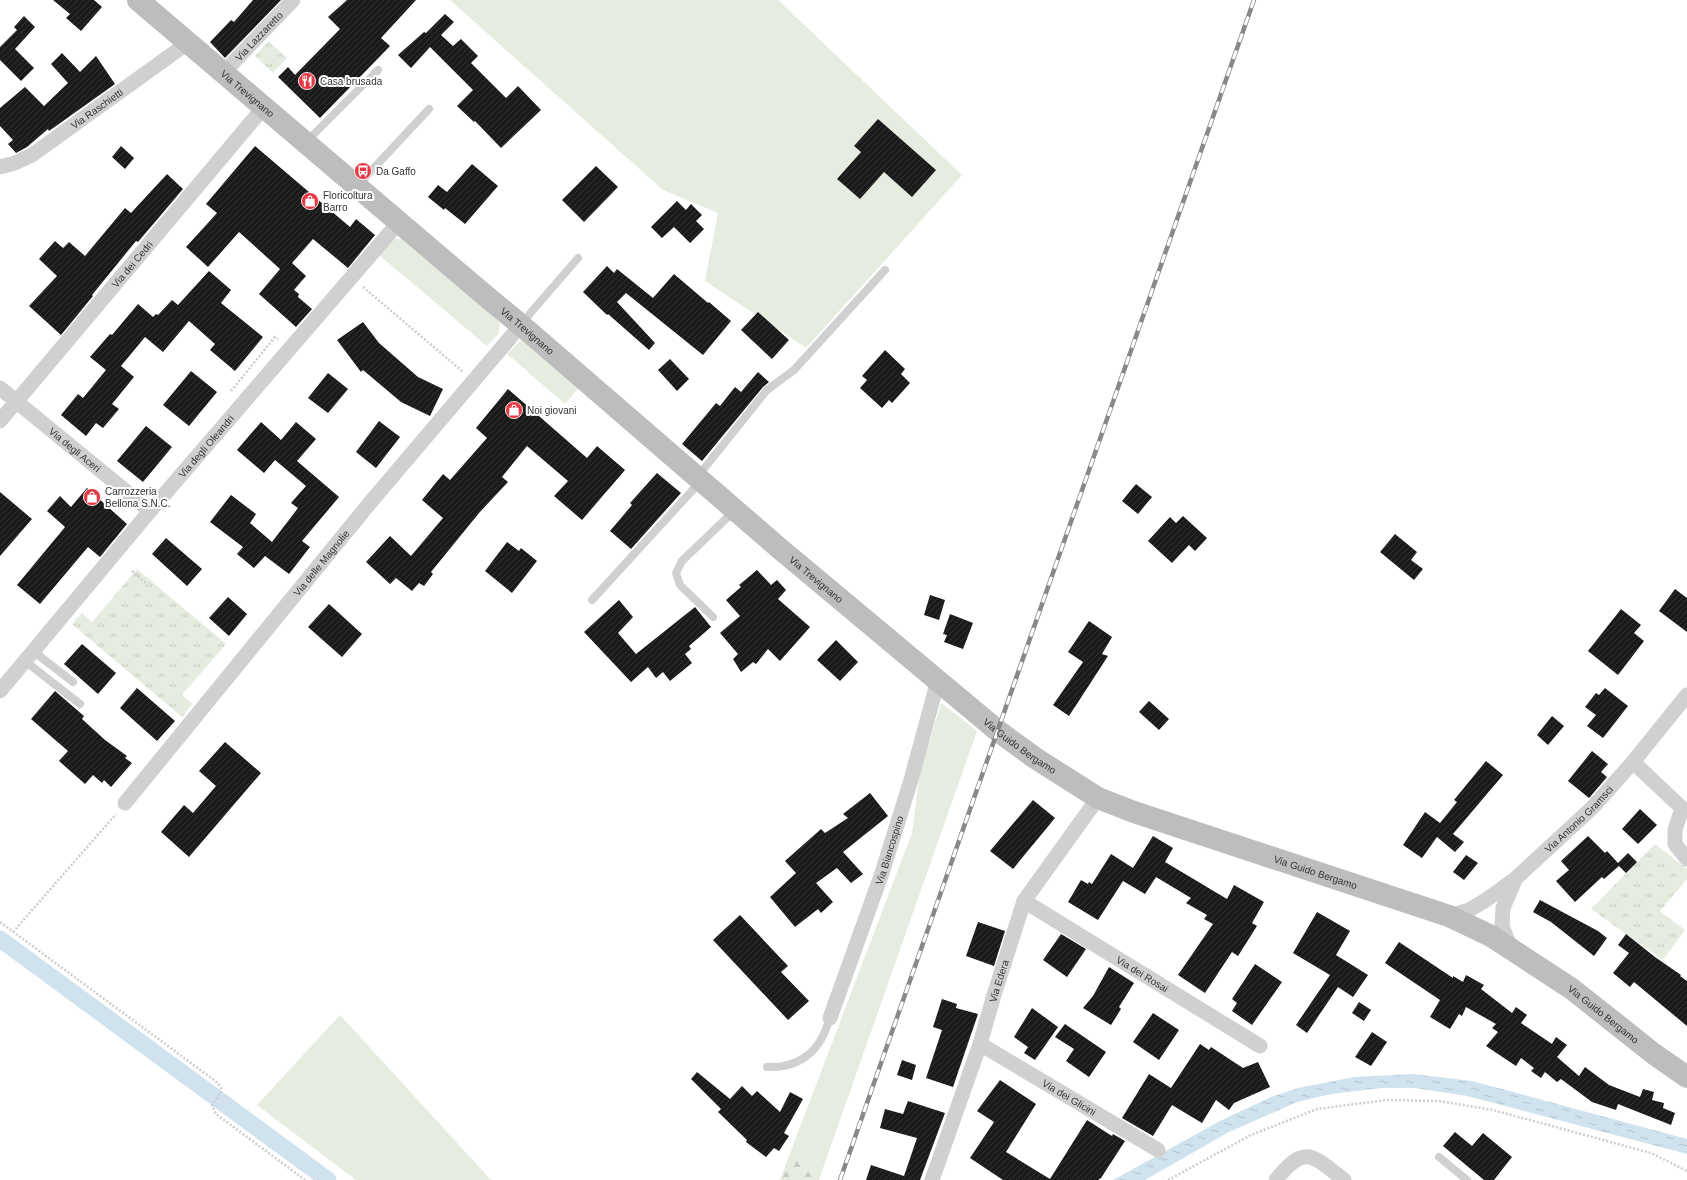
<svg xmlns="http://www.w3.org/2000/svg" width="1687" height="1180" viewBox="0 0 1687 1180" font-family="Helvetica,sans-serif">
<defs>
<pattern id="forest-firs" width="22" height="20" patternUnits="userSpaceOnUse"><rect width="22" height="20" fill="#e6ecdf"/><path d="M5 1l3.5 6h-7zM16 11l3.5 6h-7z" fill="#c6cbc0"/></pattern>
<pattern id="park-tufts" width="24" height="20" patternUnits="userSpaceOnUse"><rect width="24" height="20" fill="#e6ecdf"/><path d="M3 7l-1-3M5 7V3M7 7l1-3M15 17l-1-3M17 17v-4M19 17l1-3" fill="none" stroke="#c6cbc0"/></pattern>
<pattern id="water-ripples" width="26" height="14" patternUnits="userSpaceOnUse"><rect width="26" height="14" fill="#cfe2ee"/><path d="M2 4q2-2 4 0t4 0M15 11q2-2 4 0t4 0" fill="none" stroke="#b2c2cd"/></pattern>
<pattern id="building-hatch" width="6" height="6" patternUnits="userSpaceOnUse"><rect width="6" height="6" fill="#1a1a1a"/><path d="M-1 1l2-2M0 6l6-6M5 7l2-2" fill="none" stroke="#333"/></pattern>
</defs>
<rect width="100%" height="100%" fill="#fff"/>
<g fill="#e6ecdf">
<polygon points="450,0 778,0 962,175 806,348 705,281 718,213 663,190"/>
<polygon points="406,237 500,317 499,333 487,346 379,255 392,240"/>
<polygon points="524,337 580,386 565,404 507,354"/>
<polygon points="941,703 977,731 822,1171 789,1156 912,833 920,773"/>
<polygon points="340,1015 491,1180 356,1180 257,1105"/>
</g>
<polygon fill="url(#forest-firs)" points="789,1156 822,1171 819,1180 780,1180"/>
<g fill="url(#park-tufts)">
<polygon points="268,41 287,58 273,73 255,56"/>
<polygon points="137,569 226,644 182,695 193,704 182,717 72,624 82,613 92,622"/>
<polygon points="1655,844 1687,869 1687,879 1660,911 1685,930 1663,960 1591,909"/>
</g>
<polygon fill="url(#water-ripples)" points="1413,1074 1472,1081 1687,1139 1687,1154 1467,1096 1415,1088 1383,1088 1331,1094 1297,1102 1229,1132 1145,1180 1113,1180 1220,1121 1271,1097 1298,1088 1354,1077"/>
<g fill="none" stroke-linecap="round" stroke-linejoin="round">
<polyline stroke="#cfe2ee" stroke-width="17" points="0,939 328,1180"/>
</g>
<g fill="url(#building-hatch)">
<polygon points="53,0 94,0 102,7 81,31 66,18 70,14"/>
<polygon points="253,0 281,0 225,58 210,42 231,20 234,22"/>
<polygon points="347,0 416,0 381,38 390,46 320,118 278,77 288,67 295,75 340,29 328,17"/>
<polygon points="445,14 454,22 441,35 453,46 461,39 478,56 471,63 506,98 518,86 541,110 501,148 475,121 474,122 457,106 473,90 430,47 411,68 398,55 424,32 426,33"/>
<polygon points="24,16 35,27 15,49 34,68 21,81 0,60 0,47 17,30 14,27"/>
<polygon points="62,53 80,72 96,56 115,84 49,131 48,129 27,147 16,153 8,144 13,140 0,126 0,108 25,87 44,106 68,83 51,64"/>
<polygon points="878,119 936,170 912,197 884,172 860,199 837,179 861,152 854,146"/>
<polygon points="121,146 134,158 125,169 112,157"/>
<polygon points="255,146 350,227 356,219 375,235 348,268 313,239 292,263 306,276 294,290 299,294 298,297 312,309 296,327 259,294 280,269 239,232 208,267 186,247 217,213 206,204"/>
<polygon points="472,164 498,186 465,224 445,208 444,210 428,197 438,185 447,192"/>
<polygon points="596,166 618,187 584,222 562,200"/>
<polygon points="167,174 183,189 138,242 136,241 92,295 93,296 61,335 29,306 57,276 39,259 55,241 63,248 69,242 85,256 125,208 131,213"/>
<polygon points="677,201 686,210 691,204 702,215 696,221 704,229 690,243 674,227 662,238 651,227"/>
<polygon points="607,266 614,273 617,269 653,298 674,274 708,303 709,302 731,321 703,355 626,293 617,302 655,343 649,350 608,314 607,315 583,292"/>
<polygon points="209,271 231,290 221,303 263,337 235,371 210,350 215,344 189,321 163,352 145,337 121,366 134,377 112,404 119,409 103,428 96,423 86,436 61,415 78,394 83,398 106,370 90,357 110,334 112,335 138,304 153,317 156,314 158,315 172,300 178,305"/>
<polygon points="758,312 789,340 772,359 741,330"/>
<polygon points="363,322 379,343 418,377 443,389 430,416 401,402 363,370 361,372 337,340"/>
<polygon points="885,350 905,369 901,374 910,383 892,403 889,400 882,408 860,388 867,380 862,376"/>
<polygon points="670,359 689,379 677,391 658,370"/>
<polygon points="191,371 217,392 189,426 163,405"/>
<polygon points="758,372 769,382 763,387 702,461 682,444 716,403 720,406 735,387 741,392"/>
<polygon points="328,373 348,389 328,413 308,398"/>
<polygon points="508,389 587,458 597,446 625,470 582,520 554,496 568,481 527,446 502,477 508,482 479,513 431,572 433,574 424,586 419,583 412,591 396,578 390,584 366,562 390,536 411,556 443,518 422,500 443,474 450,480 487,438 476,428"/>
<polygon points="379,421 400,437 376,468 356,452"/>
<polygon points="261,422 281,440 296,422 316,439 297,461 339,497 302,541 310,547 289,574 265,556 254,568 237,554 243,547 210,522 231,495 256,514 250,523 272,542 298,508 291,503 306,486 275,460 264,473 237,450"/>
<polygon points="146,426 172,447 143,482 117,461"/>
<polygon points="657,473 681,493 631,549 610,531 632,505 630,503"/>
<polygon points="1136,484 1152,497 1138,514 1122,501"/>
<polygon points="87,488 127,524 100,557 88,547 40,604 17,585 65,527 47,511 60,496 71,507"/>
<polygon points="0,492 32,519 0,556"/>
<polygon points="1183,516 1207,538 1195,551 1189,545 1172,563 1148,541 1170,517 1176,523"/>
<polygon points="1395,534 1417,552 1411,560 1423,569 1414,580 1380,552"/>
<polygon points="166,538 202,569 187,586 152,554"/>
<polygon points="507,542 519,551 521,548 537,561 512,593 485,571"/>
<polygon points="757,570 771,585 777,580 786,590 778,599 810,627 780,661 768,649 756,664 753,662 741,672 733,659 738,654 720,633 740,616 726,600 741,587 739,585"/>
<polygon points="1675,589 1687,598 1687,632 1659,611"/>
<polygon points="930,595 945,600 939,620 924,615"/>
<polygon points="228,597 247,614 229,636 209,618"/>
<polygon points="619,600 633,617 618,633 636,654 695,607 711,627 689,646 691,649 685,654 692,663 670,681 663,672 656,678 648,667 631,682 584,632"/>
<polygon points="329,604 362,634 342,657 308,627"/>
<polygon points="1621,609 1641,625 1634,633 1644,641 1618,675 1588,651"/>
<polygon points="950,614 973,623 963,649 944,642 947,635 943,634"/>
<polygon points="1089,621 1112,637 1102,654 1108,656 1069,716 1053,705 1083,662 1068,652"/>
<polygon points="836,640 858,662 840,681 817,660"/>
<polygon points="82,644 116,673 98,694 64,664"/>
<polygon points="137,688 175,721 157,741 120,708"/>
<polygon points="1605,688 1628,706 1603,738 1587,726 1596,715 1585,707 1596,693 1599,695"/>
<polygon points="55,691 84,716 82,719 105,740 127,756 125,758 132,763 111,787 104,780 102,783 93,775 85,784 59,761 68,751 31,719"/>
<polygon points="1149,701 1169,719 1159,730 1139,712"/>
<polygon points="1552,716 1564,726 1548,745 1537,735"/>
<polygon points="225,742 261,773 189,857 161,832 184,805 193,813 216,786 199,771"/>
<polygon points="1592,751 1608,764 1601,772 1607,777 1589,798 1568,781"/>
<polygon points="1486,761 1503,775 1453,834 1464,842 1455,852 1437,837 1422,858 1403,845 1425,812 1440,823 1457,802 1454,800"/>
<polygon points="870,793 888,816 843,852 863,874 851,883 837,868 816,883 833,902 821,913 818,909 795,927 770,897 796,873 785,861 821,829 825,833 848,818 843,814"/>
<polygon points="1033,800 1055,818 1013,869 990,851"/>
<polygon points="1640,809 1657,825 1638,844 1622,829"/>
<polygon points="1153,836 1173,848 1165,862 1227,899 1234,885 1264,902 1252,923 1257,926 1238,956 1232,952 1205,993 1178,975 1213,924 1204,919 1207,915 1186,903 1191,898 1156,877 1145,894 1123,881 1098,920 1068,902 1081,880 1088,884 1089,882 1092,884 1111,854 1133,868"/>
<polygon points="1588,836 1605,853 1607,851 1618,863 1628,853 1637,862 1626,873 1619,866 1604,879 1602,877 1575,902 1556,881 1569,870 1561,861"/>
<polygon points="1466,855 1478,863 1464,880 1453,872"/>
<polygon points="1540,900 1598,931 1607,938 1594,956 1551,922 1533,912"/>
<polygon points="1317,912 1350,931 1336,955 1368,975 1353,997 1338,987 1307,1033 1296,1025 1330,975 1293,953"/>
<polygon points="740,915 788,966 781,972 809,1001 788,1020 713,940"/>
<polygon points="978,922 1005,931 994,966 966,956"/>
<polygon points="1061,934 1086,949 1067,977 1043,960"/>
<polygon points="1626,934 1655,957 1681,975 1680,976 1687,981 1687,1026 1634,982 1630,987 1613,973 1629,953 1618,945"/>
<polygon points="1399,942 1453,978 1453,976 1463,982 1466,975 1484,985 1481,989 1512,1013 1516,1007 1527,1015 1521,1023 1552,1044 1556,1037 1567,1045 1557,1057 1579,1076 1585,1067 1609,1085 1640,1097 1643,1089 1654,1092 1652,1100 1664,1103 1663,1108 1675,1113 1671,1125 1618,1104 1616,1110 1592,1102 1561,1079 1557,1082 1545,1072 1541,1078 1531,1071 1534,1068 1521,1058 1516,1066 1486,1046 1498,1032 1492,1028 1496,1024 1466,1007 1462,1016 1459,1014 1450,1029 1430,1017 1440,1000 1385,963"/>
<polygon points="1255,964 1282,982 1252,1025 1232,1011 1237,1003 1232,999"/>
<polygon points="1109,967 1134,983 1119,1007 1121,1009 1111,1025 1083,1008 1093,996"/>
<polygon points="942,999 957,1004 956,1008 978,1014 953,1087 926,1078 942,1030 933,1027"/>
<polygon points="1359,1002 1371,1010 1364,1021 1352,1013"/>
<polygon points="1032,1008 1058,1027 1035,1060 1024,1053 1028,1047 1014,1037"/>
<polygon points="1153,1013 1179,1030 1159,1060 1133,1042"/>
<polygon points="1065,1024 1106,1052 1089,1077 1066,1061 1074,1049 1055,1037"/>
<polygon points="1372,1032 1387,1042 1371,1066 1355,1057"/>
<polygon points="1200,1044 1209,1050 1211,1047 1243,1068 1258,1062 1270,1087 1234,1103 1229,1110 1216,1100 1202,1123 1172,1105 1153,1136 1122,1118 1149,1074 1171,1088"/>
<polygon points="902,1060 916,1065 912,1080 897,1075"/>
<polygon points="697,1072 730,1099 742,1086 752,1096 757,1091 780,1112 790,1092 803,1099 784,1133 789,1136 779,1151 774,1148 766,1157 746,1142 747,1140 718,1112 721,1109 691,1079"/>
<polygon points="1000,1080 1036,1104 1006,1152 1050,1179 1087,1120 1112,1136 1113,1134 1125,1141 1101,1178 1098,1180 1003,1180 970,1158 994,1122 977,1111"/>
<polygon points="908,1101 945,1113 920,1180 866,1180 871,1165 904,1176 917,1138 880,1128 885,1109 903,1114"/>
<polygon points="1455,1132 1472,1146 1483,1133 1512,1157 1494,1180 1484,1180 1443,1146"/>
</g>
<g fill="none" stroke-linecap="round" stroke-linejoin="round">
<g stroke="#cdcdcd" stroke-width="2.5" stroke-dasharray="2 2" stroke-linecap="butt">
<polyline points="363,287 462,371"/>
<polyline points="231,391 275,337 278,339"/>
<polyline points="132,571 146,583"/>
<polyline points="0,922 218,1083 222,1090 212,1106 216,1114 305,1180"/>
<polyline points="13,932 116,814"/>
<polyline points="1168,1180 1251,1135 1317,1109 1386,1100 1439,1101 1493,1110 1651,1153 1687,1171"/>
</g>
<g stroke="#d0d0d0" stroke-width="8">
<polyline points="306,142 378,70"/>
<polyline points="357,186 429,109"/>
<polyline points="521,324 578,258"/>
<polyline points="698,476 767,390 794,370 885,270"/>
<polyline points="592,600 701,481"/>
<polyline points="713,617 680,585 676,573 682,561 735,510"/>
<polyline points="33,651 73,682"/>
<polyline points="25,661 80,704"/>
<path d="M767 1067C789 1068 809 1060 820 1041 825 1034 827 1025 830 1018"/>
<polyline points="1439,1157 1467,1180"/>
</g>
<g stroke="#d0d0d0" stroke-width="15">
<path id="s1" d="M224 72 293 0"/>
<path id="s2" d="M0 167 15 163 32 155 189 42"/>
<path id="s3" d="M0 388 150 511"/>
<path id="s4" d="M0 421 264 107"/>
<path id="s5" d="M0 691 150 511 399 222"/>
<polyline points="1633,762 1682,808"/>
<path id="s6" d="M125 803 369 504 521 325"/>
<polyline points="1682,808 1675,830 1675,844 1687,859"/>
<path id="s7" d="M1024 901 1260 1046"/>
<path id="s8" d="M1449 916 1469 910 1486 900 1515 879 1593 807 1633 762 1687 695"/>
<polyline points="1511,949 1502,926 1503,908 1515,880"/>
<path id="s9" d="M830 1018 882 873 911 780 938 680"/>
<path id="s10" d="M980 1044 1158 1150"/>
<path id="s11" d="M932 1180 980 1044 994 995 1024 901 1098 798"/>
<path d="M1276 1180C1305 1143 1313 1156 1344 1180"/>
</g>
<path stroke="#bdbdbd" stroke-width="22" id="s12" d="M138 0 481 292 521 325 779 548 998 731 1035 758 1098 798 1134 812 1449 916 1491 936 1572 989 1654 1054 1687 1077"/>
<g stroke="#888" stroke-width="4.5">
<polyline id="rail" points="840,1180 1254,0"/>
</g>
<use href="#rail" stroke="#fff" stroke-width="3" stroke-dasharray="9" stroke-linecap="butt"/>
</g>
<defs>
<g id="restaurant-disc" transform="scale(0.9)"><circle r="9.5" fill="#e63946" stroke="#fff"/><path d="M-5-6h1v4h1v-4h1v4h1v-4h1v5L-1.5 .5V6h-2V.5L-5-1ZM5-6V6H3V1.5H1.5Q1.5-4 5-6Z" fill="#fff"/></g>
<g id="bus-disc" transform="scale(0.9)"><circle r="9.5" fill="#e63946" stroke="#fff"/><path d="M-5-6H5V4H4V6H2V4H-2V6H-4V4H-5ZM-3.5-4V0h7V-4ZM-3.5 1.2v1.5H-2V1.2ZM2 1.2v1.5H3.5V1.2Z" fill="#fff"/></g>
<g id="shop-disc" transform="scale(0.9)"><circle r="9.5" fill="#e63946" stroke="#fff"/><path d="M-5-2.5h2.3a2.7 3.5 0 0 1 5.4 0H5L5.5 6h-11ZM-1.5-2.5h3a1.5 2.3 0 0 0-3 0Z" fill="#fff"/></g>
</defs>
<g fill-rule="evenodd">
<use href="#restaurant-disc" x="307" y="81"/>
<use href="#bus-disc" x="363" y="171"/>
<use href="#shop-disc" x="310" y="201"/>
<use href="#shop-disc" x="514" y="410"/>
<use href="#shop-disc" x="92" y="497"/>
</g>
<g text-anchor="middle" stroke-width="4" stroke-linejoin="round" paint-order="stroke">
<g font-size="10" fill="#333" stroke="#fff">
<text dy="4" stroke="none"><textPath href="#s1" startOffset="50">Via Lazzaretto</textPath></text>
<text dy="4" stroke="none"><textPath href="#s12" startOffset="144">Via Trevignano</textPath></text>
<text dy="4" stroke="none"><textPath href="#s2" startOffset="114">Via Raschietti</textPath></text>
<text dy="4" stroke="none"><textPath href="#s4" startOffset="205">Via dei Cedri</textPath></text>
<text dy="4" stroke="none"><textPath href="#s12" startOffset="511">Via Trevignano</textPath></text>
<text dy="4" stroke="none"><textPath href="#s5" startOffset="320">Via degli Oleandri</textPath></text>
<text dy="4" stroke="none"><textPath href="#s3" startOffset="97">Via degli Aceri</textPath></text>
<text dy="4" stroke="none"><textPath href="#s6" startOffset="310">Via delle Magnolie</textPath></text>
<text dy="4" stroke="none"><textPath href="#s12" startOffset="892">Via Trevignano</textPath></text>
<text dy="4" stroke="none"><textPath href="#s12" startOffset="1155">Via Guido Bergamo</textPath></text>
<text dy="4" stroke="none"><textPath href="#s8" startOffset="164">Via Antonio Gramsci</textPath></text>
<text dy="4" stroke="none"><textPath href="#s9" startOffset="178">Via Biancospino</textPath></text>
<text dy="4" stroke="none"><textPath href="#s12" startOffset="1479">Via Guido Bergamo</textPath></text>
<text dy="4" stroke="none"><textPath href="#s7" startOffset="139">Via dei Rosai</textPath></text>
<text dy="4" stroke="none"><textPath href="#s11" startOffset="210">Via Edera</textPath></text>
<text dy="4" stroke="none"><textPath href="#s12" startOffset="1803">Via Guido Bergamo</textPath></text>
<text dy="4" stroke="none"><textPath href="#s10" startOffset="104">Via dei Glicini</textPath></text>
</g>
<g font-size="10" fill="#333" stroke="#fff" text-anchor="start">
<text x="320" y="85">Casa brusada</text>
<text x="376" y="175">Da Gaffo</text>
<text x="323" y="199">Floricoltura<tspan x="323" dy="12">Barro</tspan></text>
<text x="527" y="414">Noi giovani</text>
<text x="105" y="495">Carrozzeria<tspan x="105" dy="12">Bellona S.N.C.</tspan></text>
</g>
</g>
</svg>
